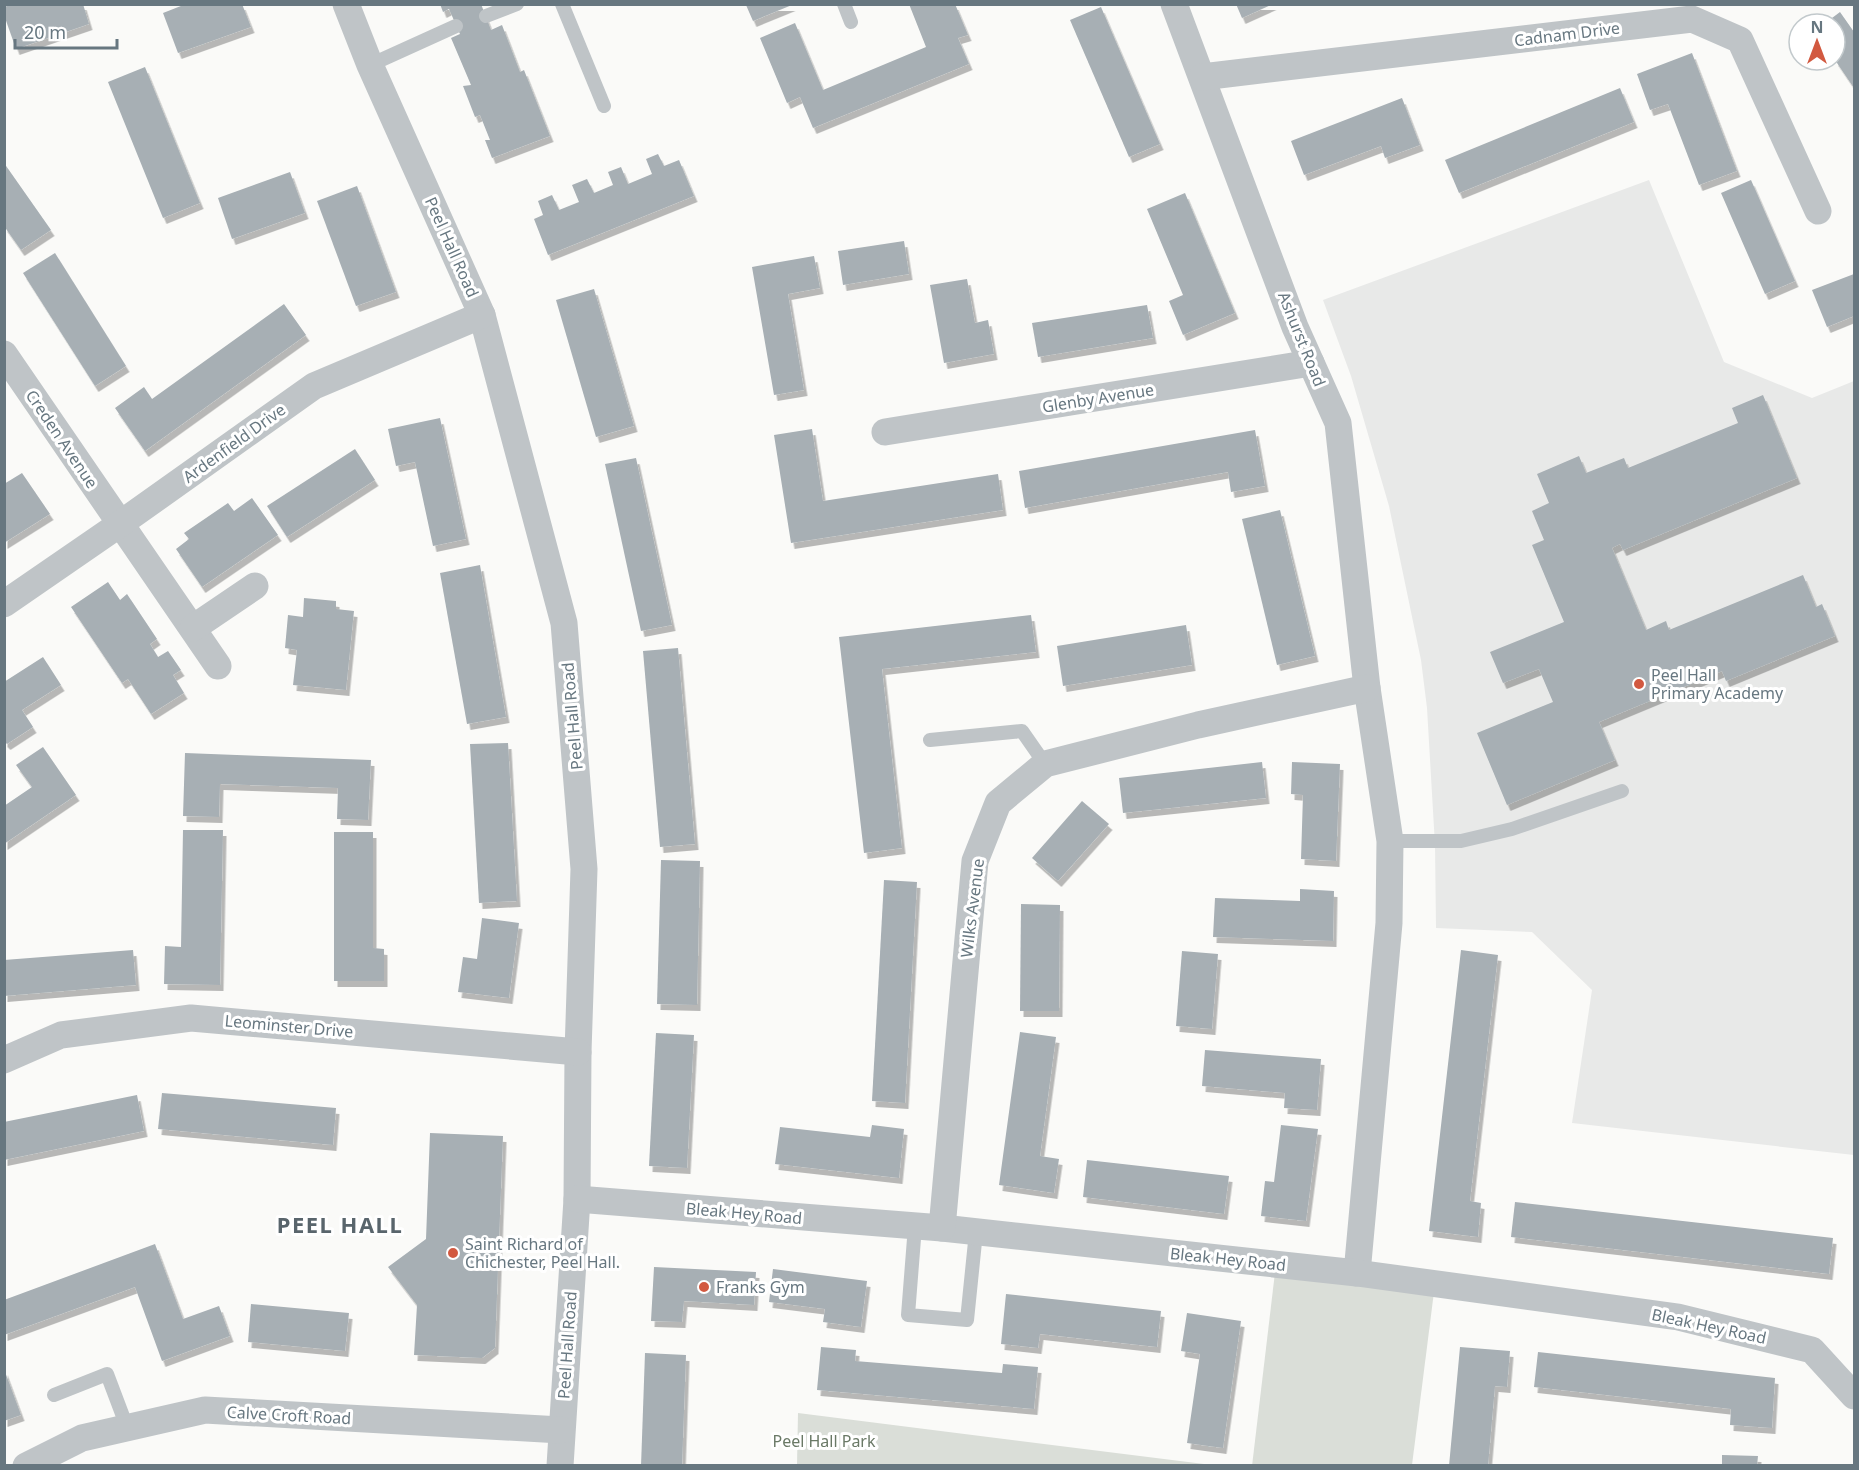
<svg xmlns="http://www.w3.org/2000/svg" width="1859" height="1470" viewBox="0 0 1859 1470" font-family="'Noto Sans',sans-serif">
<defs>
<filter id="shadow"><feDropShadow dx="3.5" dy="6" stdDeviation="0" flood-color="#0004"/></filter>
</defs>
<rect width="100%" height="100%" fill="#fafaf8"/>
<polygon fill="#e8e9e8" points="1649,180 1724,362 1812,398 1854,381 1854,1155 1572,1123 1592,990 1532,932 1436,928 1435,845 1427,708 1421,660 1389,506 1351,376 1323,300"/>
<g fill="#daded8">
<polygon points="1276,1264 1435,1284 1412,1465 1252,1466"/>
<polygon points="798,1413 1212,1465 797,1465"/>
</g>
<g fill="#a7afb4" filter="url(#shadow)">
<polygon points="13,4 83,4 89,24 16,49 4,15 4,7"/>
<polygon points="186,4 242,4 251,27 178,53 163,13"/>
<polygon points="440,4 481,4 491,30 502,25 520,72 524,70 550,136 492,158 485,140 490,140 480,115 475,117 463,86 471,85 451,38 460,34 449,9 443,12"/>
<polygon points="909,4 955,4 968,35 958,38 969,64 813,128 800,97 787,103 760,38 795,23 823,90 926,47"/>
<polygon points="1236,4 1273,4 1242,18"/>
<polygon points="746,5 792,5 753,21"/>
<polygon points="1101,7 1160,144 1129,157 1070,20"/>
<polygon points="1840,12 1854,32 1854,88 1835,60 1835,24 1824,24"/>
<polygon points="1692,53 1737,171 1699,185 1668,104 1650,110 1637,74"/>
<polygon points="145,67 200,203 163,218 108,82"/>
<polygon points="1620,88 1634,122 1459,193 1445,160"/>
<polygon points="1402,98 1420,145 1385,158 1381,146 1304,175 1291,141"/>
<polygon points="658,154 664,166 679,160 694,196 548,255 534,219 543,215 538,201 552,195 559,210 579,202 572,185 587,179 594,193 613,185 608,172 621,167 628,184 652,174 646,159"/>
<polygon points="4,163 51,230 21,250 4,226"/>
<polygon points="290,172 305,213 232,239 218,198"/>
<polygon points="1751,180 1795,281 1765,294 1721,193"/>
<polygon points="357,186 396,292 356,306 317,201"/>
<polygon points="1185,193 1235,313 1183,335 1169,301 1183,295 1147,209"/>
<polygon points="904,241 909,274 843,285 838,251"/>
<polygon points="55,253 126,366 95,386 23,273"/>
<polygon points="814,256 820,288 788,294 804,390 774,395 752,267"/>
<polygon points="1854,274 1854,316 1827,327 1812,290"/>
<polygon points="967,279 975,323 988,320 994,354 944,363 930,285"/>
<polygon points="594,289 634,426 596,437 556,300"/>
<polygon points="284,304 306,335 145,451 115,408 144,387 152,399"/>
<polygon points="1147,305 1153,338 1038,357 1032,323"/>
<polygon points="1763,395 1797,478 1623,550 1620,544 1612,548 1646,630 1666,621 1669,630 1803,575 1816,607 1822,604 1835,636 1726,681 1722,671 1599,722 1615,760 1507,805 1477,733 1553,702 1539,669 1503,683 1490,652 1564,622 1532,545 1544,540 1532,511 1549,503 1537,474 1579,456 1586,473 1624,458 1628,468 1738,423 1732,408"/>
<polygon points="440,418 466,539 433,546 415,462 396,466 388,429"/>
<polygon points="812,429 823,501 998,474 1003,510 791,543 774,435"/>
<polygon points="1255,430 1265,486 1231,492 1228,472 1025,508 1019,471"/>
<polygon points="355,449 375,480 287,537 267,506"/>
<polygon points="636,458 672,625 641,631 605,464"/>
<polygon points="22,473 50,514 4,543 4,484"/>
<polygon points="252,498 278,535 202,587 176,549 189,539 184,533 228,503 234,511"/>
<polygon points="1280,510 1315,656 1277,665 1242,519"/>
<polygon points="480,565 506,717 467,724 440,573"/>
<polygon points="108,582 120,600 127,594 157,639 150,644 158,657 168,651 181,670 173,675 184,693 151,714 128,679 122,683 71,607"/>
<polygon points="304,598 336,601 336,609 354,611 346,690 293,685 297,650 285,648 288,615 303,617"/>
<polygon points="1031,615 1036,652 882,669 902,848 864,853 839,637"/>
<polygon points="1186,625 1192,665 1063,686 1057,646"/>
<polygon points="678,648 695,844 660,847 643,651"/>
<polygon points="43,657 61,685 22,710 33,727 7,744 4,741 4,682"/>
<polygon points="508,743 517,901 479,903 470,744"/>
<polygon points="43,747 76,795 4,844 4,806 32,787 16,765"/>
<polygon points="185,753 371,760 368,820 337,819 338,788 220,784 219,817 183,816"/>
<polygon points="1262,762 1266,798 1123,813 1119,778"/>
<polygon points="1292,762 1340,764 1336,861 1301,859 1303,795 1291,794"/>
<polygon points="1082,801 1109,824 1058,881 1032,858"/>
<polygon points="183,830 223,830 220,985 164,984 165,946 181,947"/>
<polygon points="334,832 373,832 373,948 384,949 384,981 334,981"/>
<polygon points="661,860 700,861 697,1005 657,1004"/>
<polygon points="884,880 917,882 905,1103 872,1101"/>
<polygon points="1300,889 1334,891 1333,941 1213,937 1215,898 1300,901"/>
<polygon points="1021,904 1060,905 1059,1011 1020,1011"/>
<polygon points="482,918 519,923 509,998 458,992 463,957 477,959"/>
<polygon points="133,950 136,985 4,996 4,960"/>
<polygon points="1461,950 1498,955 1470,1201 1481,1203 1478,1237 1429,1231"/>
<polygon points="1182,951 1218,954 1212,1029 1176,1026"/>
<polygon points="1020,1032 1056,1037 1040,1156 1059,1159 1054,1193 999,1185"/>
<polygon points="656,1033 694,1035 687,1168 649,1166"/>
<polygon points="1205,1050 1321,1059 1317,1110 1284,1108 1285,1093 1202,1086"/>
<polygon points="162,1093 336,1108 333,1145 158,1129"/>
<polygon points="137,1095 144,1131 4,1160 4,1122"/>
<polygon points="872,1125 904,1129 899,1178 775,1164 780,1127 870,1137"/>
<polygon points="1281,1125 1318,1129 1306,1221 1261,1216 1265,1181 1274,1182"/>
<polygon points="430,1133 503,1136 495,1348 482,1358 414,1355 417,1305 388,1267 426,1239"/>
<polygon points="1087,1160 1229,1176 1224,1214 1083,1197"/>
<polygon points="1515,1202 1833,1238 1829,1274 1511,1237"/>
<polygon points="155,1244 183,1319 219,1306 230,1336 162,1361 135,1287 4,1335 4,1300"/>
<polygon points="654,1267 756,1272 754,1305 684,1301 682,1322 651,1321"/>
<polygon points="773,1269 867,1281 861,1327 823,1322 825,1309 769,1302"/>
<polygon points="1006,1294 1161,1311 1157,1347 1040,1334 1038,1348 1001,1344"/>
<polygon points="251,1304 349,1313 345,1351 248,1342"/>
<polygon points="1187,1313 1241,1321 1223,1448 1187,1443 1200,1354 1181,1351"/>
<polygon points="821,1347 856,1350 855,1361 1002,1373 1003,1364 1038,1367 1034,1409 817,1390"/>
<polygon points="1460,1347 1510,1351 1507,1387 1495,1386 1488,1466 1449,1466"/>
<polygon points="1538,1352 1775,1378 1772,1428 1730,1425 1731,1409 1534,1387"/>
<polygon points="645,1353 686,1355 682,1466 641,1466"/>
<polygon points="4,1369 21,1415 4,1421"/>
<polygon points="1722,1455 1758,1456 1757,1466 1722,1466"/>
</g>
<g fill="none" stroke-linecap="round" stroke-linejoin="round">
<g stroke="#bfc4c7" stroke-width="14">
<polyline points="562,4 604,106"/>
<polyline points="844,4 851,22"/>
<polyline points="486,16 517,4"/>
<polyline points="370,65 456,26"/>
<polyline points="930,740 1022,731 1045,764"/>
<polyline points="1390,841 1461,841 1512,829 1622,791"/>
<polyline points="915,1226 908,1315 967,1320 976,1232"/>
<polyline points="54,1395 107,1374 127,1427"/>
</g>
<g stroke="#bfc4c7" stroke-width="27">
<polyline points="346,4 370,65 482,315 564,623 584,869 578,1052 577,1199 560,1466"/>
<polyline points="1174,4 1295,327 1338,423 1367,688 1390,841 1389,923 1357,1273"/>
<polyline points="1202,77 1692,19 1740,40 1818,211"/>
<polyline points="4,354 218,666"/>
<polyline points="885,432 1311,363"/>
<polyline points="4,604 120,524 314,386 482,315"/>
<polyline points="193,628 255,586"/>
<polyline points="4,1060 61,1035 191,1018 578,1052"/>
<polyline points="577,1199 942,1228 1357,1273 1678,1317 1812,1350 1854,1396"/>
<polyline points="942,1228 975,861 998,803 1045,764 1198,725 1367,688"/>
<polyline points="26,1466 82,1438 205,1410 561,1430"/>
</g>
</g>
<g fill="#d25940" stroke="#fff" stroke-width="2">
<circle cx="1639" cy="684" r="6"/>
<circle cx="453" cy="1253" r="6"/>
<circle cx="704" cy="1287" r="6"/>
</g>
<g text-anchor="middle" stroke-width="6" stroke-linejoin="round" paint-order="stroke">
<g font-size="16" fill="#677780" stroke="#fff">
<text transform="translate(1567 34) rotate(-7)" y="6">Cadnam Drive</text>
<text transform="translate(452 247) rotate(66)" y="6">Peel Hall Road</text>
<text transform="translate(1302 339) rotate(68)" y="6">Ashurst Road</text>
<text transform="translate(1098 398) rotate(-9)" y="6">Glenby Avenue</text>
<text transform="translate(62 439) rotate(56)" y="6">Creden Avenue</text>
<text transform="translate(234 443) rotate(-36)" y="6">Ardenfield Drive</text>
<text transform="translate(572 716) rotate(-95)" y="6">Peel Hall Road</text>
<text transform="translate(972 908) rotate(-83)" y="6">Wilks Avenue</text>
<text transform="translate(289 1026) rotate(5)" y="6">Leominster Drive</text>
<text transform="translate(744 1213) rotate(5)" y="6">Bleak Hey Road</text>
<text transform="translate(1228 1259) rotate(6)" y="6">Bleak Hey Road</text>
<text transform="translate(1709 1326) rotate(12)" y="6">Bleak Hey Road</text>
<text transform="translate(567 1345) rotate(-86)" y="6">Peel Hall Road</text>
<text transform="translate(289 1415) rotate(3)" y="6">Calve Croft Road</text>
</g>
<g font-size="16" fill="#677780" stroke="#fff" text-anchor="start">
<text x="1651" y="681">Peel Hall<tspan x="1651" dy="18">Primary Academy</tspan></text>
<text x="465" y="1250">Saint Richard of<tspan x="465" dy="18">Chichester, Peel Hall.</tspan></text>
<text x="716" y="1293">Franks Gym</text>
</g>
<g font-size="16" fill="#6a7966" stroke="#fff">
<text x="824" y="1447">Peel Hall Park</text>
</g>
<g font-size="22" font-weight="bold" letter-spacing="1.5" fill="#59656c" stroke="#fff">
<text x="340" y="1233">PEEL HALL</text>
</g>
</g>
<rect width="1859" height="1470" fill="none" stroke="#677780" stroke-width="12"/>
<g transform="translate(1817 42)"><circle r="28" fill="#ffffff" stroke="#c2c9cc" stroke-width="1.5"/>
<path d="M0-4.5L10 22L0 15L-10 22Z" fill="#d25940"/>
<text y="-9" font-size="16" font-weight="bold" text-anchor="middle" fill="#677780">N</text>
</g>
<path d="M15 39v9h102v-9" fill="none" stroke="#677780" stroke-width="3"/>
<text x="24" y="39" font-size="18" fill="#677780" stroke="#ffffff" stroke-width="4.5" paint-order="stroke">20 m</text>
</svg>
